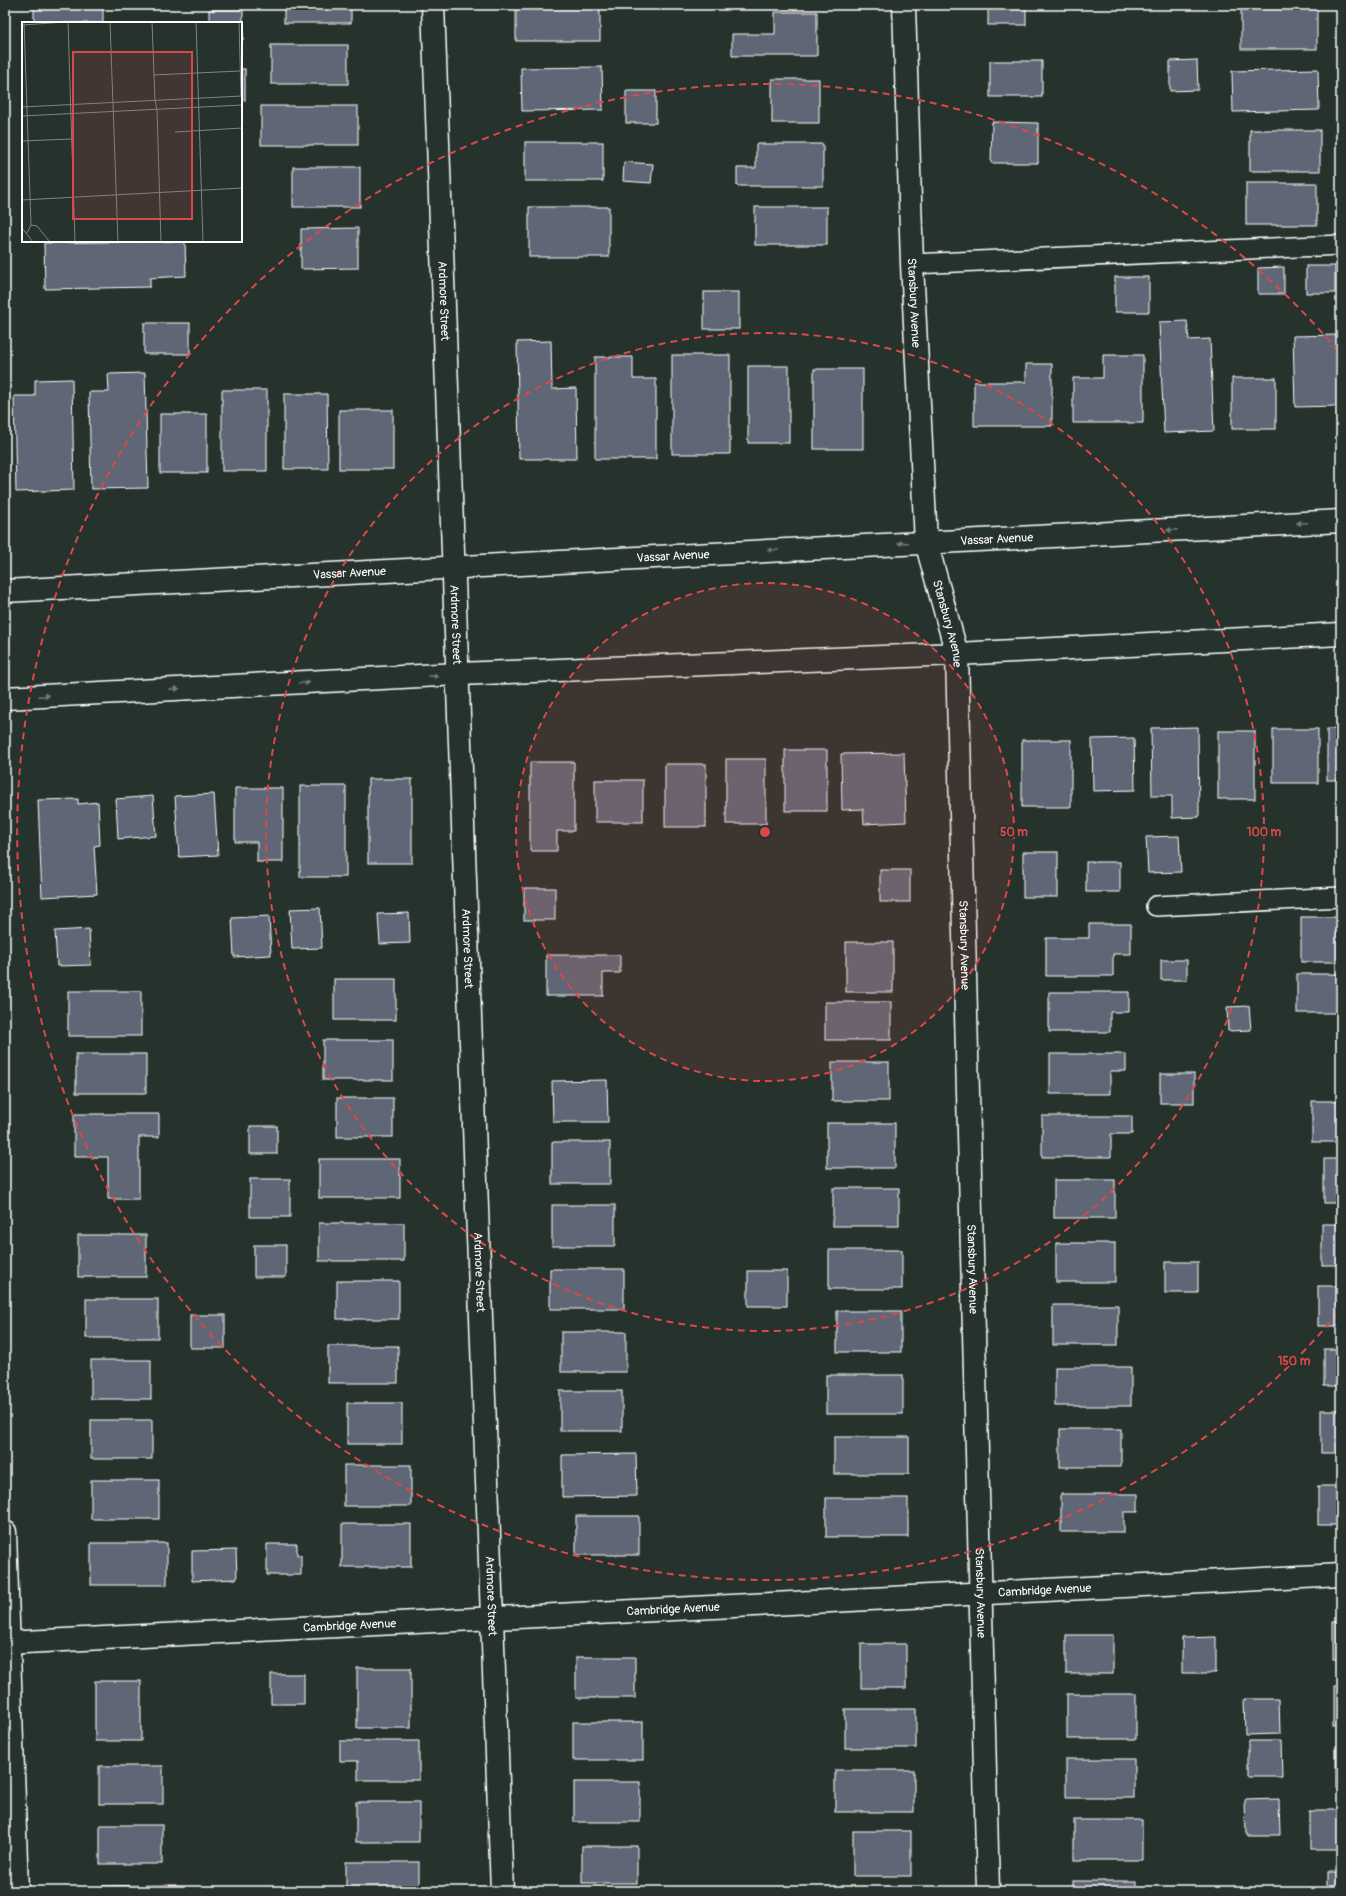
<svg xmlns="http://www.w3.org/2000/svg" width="1346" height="1896" viewBox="0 0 1346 1896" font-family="Pangolin,sans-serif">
<rect width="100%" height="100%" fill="#26332d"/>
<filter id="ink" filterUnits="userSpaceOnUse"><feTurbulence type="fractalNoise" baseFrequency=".025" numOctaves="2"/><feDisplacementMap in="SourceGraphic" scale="8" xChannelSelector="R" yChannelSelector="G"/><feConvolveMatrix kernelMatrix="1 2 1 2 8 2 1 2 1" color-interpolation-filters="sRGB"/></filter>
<g filter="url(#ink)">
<g fill="#5e6674" stroke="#fff">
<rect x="284" y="5" width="67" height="18"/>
<rect x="516" y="5" width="84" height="36"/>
<rect x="988" y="5" width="38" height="20"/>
<rect x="34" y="6" width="69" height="17"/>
<rect x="1241" y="9" width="76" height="40"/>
<polygon points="209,10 243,10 243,40 241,40 241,23 209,23"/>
<polygon points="775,12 817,12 817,56 732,56 732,34 775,34"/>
<rect x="271" y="45" width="77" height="39"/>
<polygon points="1197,60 1198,90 1170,91 1170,61"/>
<rect x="990" y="61" width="52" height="36"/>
<polygon points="602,67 603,110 522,111 521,68"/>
<rect x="241" y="69" width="4" height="31"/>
<polygon points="1318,69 1319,110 1233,112 1232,71"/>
<rect x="772" y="79" width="47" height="44"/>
<rect x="626" y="91" width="30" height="32"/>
<rect x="261" y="106" width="97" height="39"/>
<polygon points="992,122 1038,123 1038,163 991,163"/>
<rect x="1250" y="130" width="70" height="41"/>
<rect x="525" y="142" width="78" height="39"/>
<polygon points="756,144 823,144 823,186 737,186 737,168 756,168"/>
<polygon points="624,162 653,164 651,183 623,181"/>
<rect x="293" y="167" width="67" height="40"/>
<rect x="1246" y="183" width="71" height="42"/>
<rect x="529" y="207" width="80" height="50"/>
<rect x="755" y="207" width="72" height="38"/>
<polygon points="358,228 358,268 301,269 301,229"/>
<polygon points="185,241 186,276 150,278 150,287 45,289 44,243"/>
<rect x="1306" y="266" width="29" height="27"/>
<polygon points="1284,267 1284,294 1258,294 1258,268"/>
<rect x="1115" y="277" width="34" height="35"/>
<rect x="704" y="292" width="35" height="37"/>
<polygon points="1187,321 1189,340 1210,339 1214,431 1164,433 1159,322"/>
<rect x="144" y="323" width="46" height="31"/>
<polygon points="1339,335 1340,357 1341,357 1341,422 1337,422 1337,406 1295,407 1293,336"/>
<polygon points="551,341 552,389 576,388 577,459 519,459 517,342"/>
<rect x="672" y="355" width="58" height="99"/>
<polygon points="1103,355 1143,355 1143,423 1073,423 1073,378 1103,378"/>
<polygon points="595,357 633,357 633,379 656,379 656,459 595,459"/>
<polygon points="1026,364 1052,364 1052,426 974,426 974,382 1026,382"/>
<rect x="748" y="366" width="41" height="77"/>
<rect x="814" y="369" width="49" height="80"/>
<polygon points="145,373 148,488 91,489 89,392 109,392 108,374"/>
<rect x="1232" y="378" width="44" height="51"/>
<polygon points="72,379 74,490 16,492 14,396 35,396 35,380"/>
<rect x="222" y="390" width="45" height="81"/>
<polygon points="284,394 327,394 328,469 284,469"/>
<rect x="339" y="410" width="54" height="59"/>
<rect x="160" y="414" width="47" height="59"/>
<polygon points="1198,727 1199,817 1172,818 1172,796 1152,796 1151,728"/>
<rect x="1273" y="729" width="45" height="54"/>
<rect x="1327" y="729" width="14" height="51"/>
<rect x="1218" y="731" width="37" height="68"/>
<polygon points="1134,738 1135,790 1093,791 1092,739"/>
<rect x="1022" y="740" width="49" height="67"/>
<rect x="785" y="750" width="42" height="61"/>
<polygon points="904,753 906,822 864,824 863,809 842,810 841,754"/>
<rect x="726" y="759" width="40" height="65"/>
<polygon points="530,762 574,762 574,831 557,831 557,851 530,851"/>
<rect x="665" y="764" width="41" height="63"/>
<rect x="368" y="779" width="44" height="84"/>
<rect x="595" y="780" width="48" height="42"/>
<rect x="300" y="786" width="46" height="91"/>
<polygon points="235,788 283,788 283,862 257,862 257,842 235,842"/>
<polygon points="214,794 218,855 179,857 175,796"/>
<polygon points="153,796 156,836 118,839 116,799"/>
<polygon points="78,799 78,804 98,802 100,845 94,846 97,894 42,897 38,800"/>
<polygon points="1179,836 1181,872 1148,873 1146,837"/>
<rect x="1023" y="852" width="35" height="45"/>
<rect x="1086" y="862" width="34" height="30"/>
<rect x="880" y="870" width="30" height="32"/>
<rect x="524" y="888" width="31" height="32"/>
<polygon points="320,908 322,948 292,949 290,909"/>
<polygon points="409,913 410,943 380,944 378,914"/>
<polygon points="269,916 271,955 234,957 232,918"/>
<rect x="1301" y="917" width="40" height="45"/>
<polygon points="1089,924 1131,924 1131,954 1113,954 1113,976 1046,976 1046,938 1089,938"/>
<polygon points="89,929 91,965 57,966 55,931"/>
<rect x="846" y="942" width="47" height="50"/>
<polygon points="546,955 620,955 620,973 603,973 603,996 546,996"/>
<rect x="1161" y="960" width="26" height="20"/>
<rect x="1297" y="974" width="44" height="39"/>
<rect x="334" y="979" width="62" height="41"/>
<rect x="68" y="991" width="73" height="45"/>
<polygon points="1049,992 1129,992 1129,1012 1110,1012 1110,1032 1049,1032"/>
<rect x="825" y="1002" width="66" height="38"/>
<polygon points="1249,1006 1251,1030 1228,1031 1227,1007"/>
<rect x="323" y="1040" width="70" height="40"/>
<rect x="76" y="1054" width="70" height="39"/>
<polygon points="1050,1054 1126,1054 1126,1071 1110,1071 1110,1094 1050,1094"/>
<rect x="832" y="1062" width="57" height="39"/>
<rect x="1160" y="1074" width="34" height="29"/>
<polygon points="607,1080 608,1122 553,1122 552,1081"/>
<rect x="337" y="1098" width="56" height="39"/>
<rect x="1312" y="1101" width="29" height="41"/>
<polygon points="74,1114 159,1114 159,1137 139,1137 139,1199 108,1199 108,1157 74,1157"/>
<polygon points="1042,1116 1132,1116 1132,1134 1111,1134 1111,1157 1042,1157"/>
<rect x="827" y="1123" width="68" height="45"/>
<rect x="250" y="1126" width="27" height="28"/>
<rect x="552" y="1142" width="58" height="42"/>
<rect x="319" y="1159" width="81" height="39"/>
<rect x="1324" y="1159" width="17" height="44"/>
<rect x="250" y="1179" width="40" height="38"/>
<rect x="1054" y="1180" width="61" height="38"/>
<rect x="833" y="1188" width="66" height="38"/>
<rect x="552" y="1205" width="63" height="41"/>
<rect x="319" y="1223" width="85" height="38"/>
<rect x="1322" y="1224" width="19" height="41"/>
<rect x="78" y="1235" width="68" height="42"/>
<rect x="1056" y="1243" width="59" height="39"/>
<rect x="254" y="1245" width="32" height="32"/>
<rect x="829" y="1250" width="73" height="39"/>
<rect x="1165" y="1262" width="33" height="31"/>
<rect x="550" y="1269" width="74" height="40"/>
<rect x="748" y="1271" width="39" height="35"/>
<rect x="337" y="1281" width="62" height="38"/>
<rect x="1318" y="1286" width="23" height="40"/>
<rect x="86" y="1299" width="72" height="39"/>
<rect x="1053" y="1305" width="65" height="40"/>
<rect x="837" y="1311" width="64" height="41"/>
<rect x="190" y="1315" width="35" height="33"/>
<rect x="561" y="1332" width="65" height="40"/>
<rect x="328" y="1346" width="70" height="37"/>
<rect x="1324" y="1349" width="17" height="37"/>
<rect x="91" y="1360" width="60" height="39"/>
<rect x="1055" y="1367" width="76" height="39"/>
<rect x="826" y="1375" width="77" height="39"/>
<rect x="560" y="1391" width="62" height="40"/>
<rect x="347" y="1403" width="55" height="41"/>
<rect x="1321" y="1410" width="20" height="43"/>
<rect x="91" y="1420" width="61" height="39"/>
<rect x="1060" y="1429" width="61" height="38"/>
<rect x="834" y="1437" width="75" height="37"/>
<polygon points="636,1454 637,1496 562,1497 562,1455"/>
<rect x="344" y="1465" width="67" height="41"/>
<rect x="91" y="1480" width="68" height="39"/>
<rect x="1318" y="1486" width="23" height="39"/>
<polygon points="1061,1494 1138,1494 1138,1512 1124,1512 1124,1532 1061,1532"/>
<rect x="826" y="1498" width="82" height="39"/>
<rect x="576" y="1516" width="63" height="39"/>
<rect x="342" y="1524" width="69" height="43"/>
<rect x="91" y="1543" width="76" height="42"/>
<polygon points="267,1544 297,1544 297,1555 301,1555 301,1575 267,1575"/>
<polygon points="236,1550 237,1579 192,1581 192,1551"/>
<rect x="1333" y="1621" width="8" height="39"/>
<rect x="1066" y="1635" width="47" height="39"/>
<polygon points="1216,1637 1216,1673 1182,1673 1182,1638"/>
<rect x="861" y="1644" width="45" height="44"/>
<rect x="576" y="1657" width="59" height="41"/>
<rect x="357" y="1668" width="54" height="60"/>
<rect x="271" y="1674" width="33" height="30"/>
<rect x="95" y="1681" width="46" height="60"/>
<rect x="1333" y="1687" width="8" height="38"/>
<rect x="1067" y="1694" width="69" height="45"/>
<polygon points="1244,1699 1279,1699 1280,1734 1245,1735"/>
<rect x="845" y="1709" width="71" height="39"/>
<rect x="573" y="1722" width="70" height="38"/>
<polygon points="340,1741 419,1741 419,1780 358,1780 358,1761 340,1761"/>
<polygon points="1248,1741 1282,1741 1283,1776 1248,1776"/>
<rect x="1335" y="1747" width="6" height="40"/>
<rect x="1066" y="1759" width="68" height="39"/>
<rect x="99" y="1766" width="64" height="38"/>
<rect x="835" y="1770" width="79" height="42"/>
<rect x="574" y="1782" width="66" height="40"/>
<polygon points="1279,1799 1280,1835 1246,1835 1245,1800"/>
<rect x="356" y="1802" width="63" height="40"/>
<rect x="1310" y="1811" width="31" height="39"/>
<rect x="1074" y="1820" width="68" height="40"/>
<rect x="100" y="1825" width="62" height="39"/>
<rect x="853" y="1831" width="58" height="45"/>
<rect x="582" y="1846" width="55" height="37"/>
<rect x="346" y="1862" width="73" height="29"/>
<rect x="1328" y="1873" width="13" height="18"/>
<rect x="1073" y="1881" width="63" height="10"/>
<polygon points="176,1885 176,1891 103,1891 103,1886"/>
</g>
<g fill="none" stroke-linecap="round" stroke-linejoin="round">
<g stroke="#fff" stroke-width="22">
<g id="lane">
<polyline points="912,264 1341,245"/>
<polyline points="1156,906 1341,897"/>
</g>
</g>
<g stroke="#fff" stroke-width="25">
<g id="street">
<path id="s1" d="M433 5 502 1891"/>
<path id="s2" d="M904 5 912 264 926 542 957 654 988 1891"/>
<polyline points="5,1532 17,1891"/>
<path id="s3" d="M5 1643 1341 1575"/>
</g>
</g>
<g stroke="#fff" stroke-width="25">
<g id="secondary">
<path id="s4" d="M5 591 1341 521"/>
<polyline points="5,698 458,674 957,654 1341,634"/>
</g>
</g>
<use href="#lane" stroke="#26332d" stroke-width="19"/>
<use href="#street" stroke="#26332d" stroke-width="22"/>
<use href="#secondary" stroke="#26332d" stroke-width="22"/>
</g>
<defs><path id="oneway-solid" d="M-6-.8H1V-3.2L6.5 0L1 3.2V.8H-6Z"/></defs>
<g fill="#727a76">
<use href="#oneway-solid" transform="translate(1302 523) rotate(177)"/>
<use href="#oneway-solid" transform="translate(1172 530) rotate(177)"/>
<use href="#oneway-solid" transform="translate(903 543) rotate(177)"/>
<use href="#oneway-solid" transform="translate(773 550) rotate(177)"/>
<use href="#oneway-solid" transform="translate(433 676) rotate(-3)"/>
<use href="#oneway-solid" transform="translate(304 683) rotate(-3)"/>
<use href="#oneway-solid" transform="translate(174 689) rotate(-3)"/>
<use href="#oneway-solid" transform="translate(44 696) rotate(-3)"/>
</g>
</g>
<circle cx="765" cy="832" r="249" fill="#dc4848" fill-opacity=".12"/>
<g fill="none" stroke="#dc4848" stroke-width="2" stroke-dasharray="7 5">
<circle cx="765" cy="832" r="249"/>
<circle cx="765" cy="832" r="499"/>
<path d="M1338 1313A748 748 0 1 1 1338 351"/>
</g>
<g text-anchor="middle" stroke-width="4" stroke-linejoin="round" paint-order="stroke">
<g font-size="12" fill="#fff" stroke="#26332d">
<text dy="4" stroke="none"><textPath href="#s1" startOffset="296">Ardmore Street</textPath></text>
<text dy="4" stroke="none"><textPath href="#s2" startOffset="298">Stansbury Avenue</textPath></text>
<text dy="4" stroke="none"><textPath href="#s4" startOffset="993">Vassar Avenue</textPath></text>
<text dy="4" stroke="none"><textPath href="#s4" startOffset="669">Vassar Avenue</textPath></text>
<text dy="4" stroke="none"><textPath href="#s4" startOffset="345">Vassar Avenue</textPath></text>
<text dy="4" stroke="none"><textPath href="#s2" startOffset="622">Stansbury Avenue</textPath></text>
<text dy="4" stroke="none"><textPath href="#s1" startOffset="620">Ardmore Street</textPath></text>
<text dy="4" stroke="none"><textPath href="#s2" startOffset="945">Stansbury Avenue</textPath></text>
<text dy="4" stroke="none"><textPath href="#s1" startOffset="944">Ardmore Street</textPath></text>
<text dy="4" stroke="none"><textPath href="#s2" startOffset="1269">Stansbury Avenue</textPath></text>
<text dy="4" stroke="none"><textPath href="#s1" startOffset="1268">Ardmore Street</textPath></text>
<text dy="4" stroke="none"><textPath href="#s3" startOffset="1041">Cambridge Avenue</textPath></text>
<text dy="4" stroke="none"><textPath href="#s2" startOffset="1593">Stansbury Avenue</textPath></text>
<text dy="4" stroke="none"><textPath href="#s1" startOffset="1592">Ardmore Street</textPath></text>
<text dy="4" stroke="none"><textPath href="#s3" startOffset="669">Cambridge Avenue</textPath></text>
<text dy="4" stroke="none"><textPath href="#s3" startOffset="345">Cambridge Avenue</textPath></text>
</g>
</g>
<g transform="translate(22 22)">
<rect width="220" height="220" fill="#26332d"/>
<path fill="none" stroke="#7d8581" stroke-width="1" d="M2 0 9 203 5 211M46 0 53 220M88 0 96 220M130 0 133 78 135 88 139 220M174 0 181 220M217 0 219 74M0 3 44 0M131 53 218 49M0 85 220 74M0 94 220 83M153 110 220 106M0 119 50 117M0 178 220 166M9 203 15 204 28 220M0 206 11 220"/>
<path fill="#dc4848" fill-opacity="0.15" stroke="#dc4848" stroke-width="2" d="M51 30H170V197H51Z"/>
<rect width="220" height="220" fill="none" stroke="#fff" stroke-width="2"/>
</g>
<circle cx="765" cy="832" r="6" fill="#dc4848" stroke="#26332d" stroke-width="2"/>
<g font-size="12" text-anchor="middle" font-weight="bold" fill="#dc4848" stroke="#26332d" stroke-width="4" stroke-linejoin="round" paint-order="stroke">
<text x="1014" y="836">50 m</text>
<text x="1264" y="836">100 m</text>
<text x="1294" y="1365">150 m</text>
</g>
<rect width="1346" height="1896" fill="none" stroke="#26332d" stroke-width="20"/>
<rect x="10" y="10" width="1326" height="1876" fill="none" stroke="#fff" stroke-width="1.5" filter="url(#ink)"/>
</svg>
